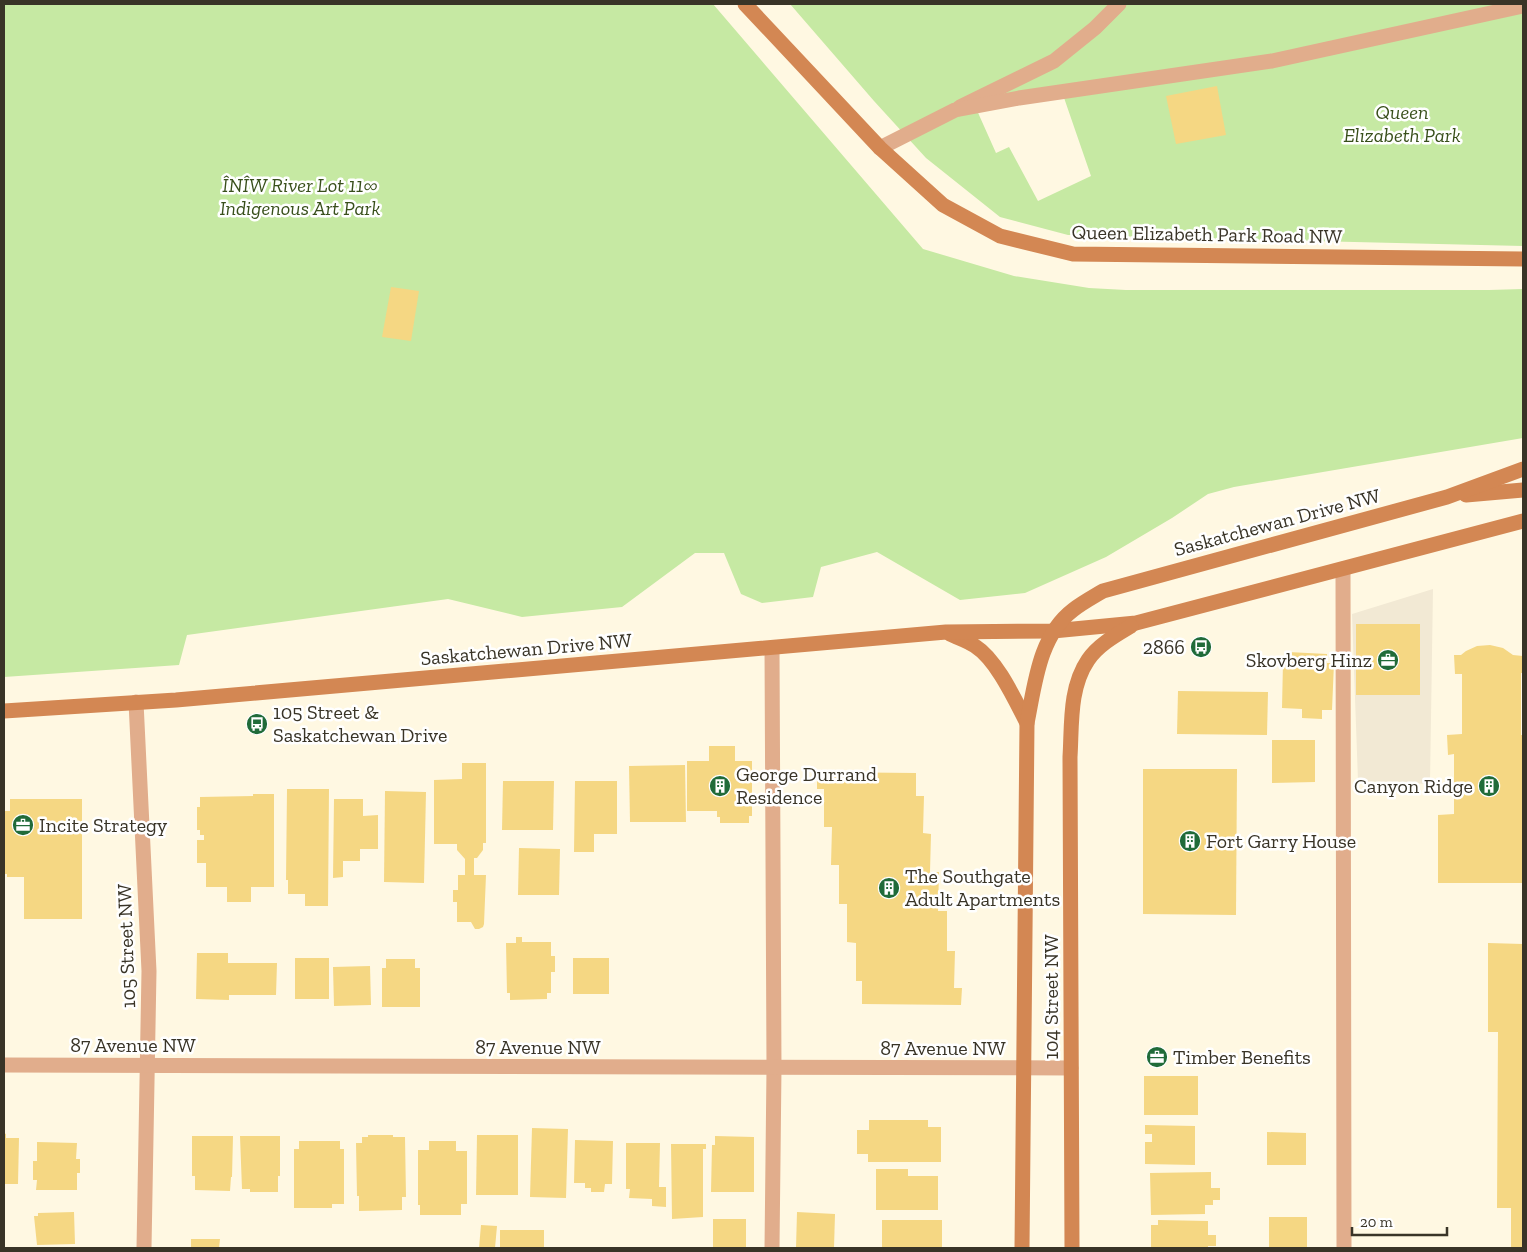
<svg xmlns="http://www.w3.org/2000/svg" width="1527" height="1252" viewBox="0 0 1527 1252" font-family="'Zilla Slab',serif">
<rect width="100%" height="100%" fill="#fff8e2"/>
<polygon fill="#f2e9d4" points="1433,589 1430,784 1358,781 1352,614"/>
<g fill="#c6e9a3" fill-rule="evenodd">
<polygon points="4,4 713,4 923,249 1014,276 1089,288 1126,290 1489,290 1523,289 1523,438 1234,487 1208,494 1172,518 1106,557 1025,593 960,600 877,552 821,567 813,597 762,603 741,594 724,553 695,553 622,607 522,617 448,599 187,635 179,665 4,677"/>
<path d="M790 4H1523V246L1068 235 1000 217 926 158 874 101ZM1062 92 1091 176 1038 201 1009 147 996 153 975 106Z"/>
</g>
<g fill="#f5d783">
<polygon points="1217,86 1226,135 1176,144 1166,96"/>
<polygon points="391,287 419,291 411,341 382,337"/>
<rect x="1356" y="624" width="64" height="71"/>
<polygon points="1490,645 1503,648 1513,655 1523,656 1523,673 1521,673 1521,735 1523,735 1523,883 1438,883 1438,815 1454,814 1454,754 1448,755 1447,735 1462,734 1462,674 1455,674 1454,655 1461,655 1466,651 1477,646"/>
<polygon points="1288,652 1327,654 1327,663 1334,663 1332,710 1322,710 1322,719 1302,718 1302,709 1282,708 1283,662 1288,662"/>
<polygon points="1178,691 1268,692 1267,735 1177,734"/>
<polygon points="1272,740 1315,740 1315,782 1272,783"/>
<polygon points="709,746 735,746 735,761 752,761 752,816 749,816 749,823 720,823 720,817 717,817 717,811 687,811 687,761 709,761"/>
<polygon points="462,763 486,763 486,843 483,843 483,850 477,858 474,858 474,875 486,875 484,924 483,927 479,929 475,929 471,922 457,922 457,902 453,902 453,890 458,890 458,875 465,875 465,859 457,850 457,844 434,844 434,780 462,779"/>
<polygon points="685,765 686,822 630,822 629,766"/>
<polygon points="1143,769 1237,769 1236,915 1143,914"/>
<polygon points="817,772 916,773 916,796 924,796 923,833 931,834 930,872 939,872 938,911 947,911 947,951 955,951 954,988 962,988 961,1005 862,1004 862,981 856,981 856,943 847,942 847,904 839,904 839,865 831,865 832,827 824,827 824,789 817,789"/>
<polygon points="503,781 554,781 553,830 502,830"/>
<polygon points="575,781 617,781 617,834 594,834 594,852 574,852"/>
<polygon points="287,789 329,789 328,906 305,906 305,894 288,894 288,880 286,880"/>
<polygon points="385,791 426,792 424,883 384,882"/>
<polygon points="253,794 274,794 274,887 251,887 251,902 227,902 227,887 206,887 206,863 197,863 197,840 204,840 204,835 200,835 200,830 197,830 197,807 200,807 200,797 253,796"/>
<polygon points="10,799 82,799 82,919 24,919 24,877 7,877 7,874 4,874 4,811 10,811"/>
<polygon points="334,799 363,799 363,816 378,815 378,849 360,849 360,861 343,861 343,877 333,878"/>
<polygon points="519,848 560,849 559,895 518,895"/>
<polygon points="516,937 522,937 522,942 551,942 551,956 555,956 555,972 551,972 551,993 547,993 547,999 510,1000 510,993 507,993 506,943 516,943"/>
<polygon points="1488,943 1523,944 1523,1248 1511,1248 1511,1208 1497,1208 1498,1032 1488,1032"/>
<polygon points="197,953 228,953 228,963 277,963 276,995 229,995 229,1000 196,999"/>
<rect x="295" y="958" width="34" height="41"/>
<rect x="573" y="958" width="36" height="36"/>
<polygon points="386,959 415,959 415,968 420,968 420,1007 382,1007 382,968 386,968"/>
<polygon points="370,966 371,1005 334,1006 333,967"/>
<rect x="1144" y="1076" width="54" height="39"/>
<polygon points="869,1120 928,1120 928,1127 941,1127 941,1162 868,1162 868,1154 857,1154 857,1130 869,1130"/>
<polygon points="1145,1125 1195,1126 1195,1165 1145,1164 1145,1142 1152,1142 1152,1134 1145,1134"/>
<polygon points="532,1128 568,1129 566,1198 530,1197"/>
<polygon points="1267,1132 1306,1133 1306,1165 1267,1165"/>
<polygon points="4,1133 6,1134 6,1138 19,1138 18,1184 4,1184"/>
<polygon points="368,1135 393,1135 393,1137 405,1137 406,1197 402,1197 402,1210 359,1211 359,1196 357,1196 356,1143 362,1143 362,1137 368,1137"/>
<polygon points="477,1135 518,1135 518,1195 476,1195"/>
<polygon points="192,1136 233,1136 232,1177 231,1177 230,1191 195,1190 195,1176 192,1176"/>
<polygon points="240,1136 280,1136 280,1176 278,1176 278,1192 250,1192 250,1189 242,1189"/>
<polygon points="715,1136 754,1137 754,1192 711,1192 712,1145 715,1145"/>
<polygon points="575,1140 613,1141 612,1184 605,1184 604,1192 591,1192 591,1188 585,1188 585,1183 574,1183"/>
<polygon points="299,1141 340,1141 340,1149 344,1149 344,1204 332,1204 332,1208 294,1208 294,1149 299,1149"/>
<polygon points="429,1141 456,1141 456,1151 467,1151 467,1204 461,1204 461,1215 420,1215 420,1205 418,1205 418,1150 429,1150"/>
<polygon points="37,1142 77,1143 76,1159 80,1159 80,1173 77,1173 77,1190 36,1190 37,1180 33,1180 33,1161 37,1161"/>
<polygon points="626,1143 660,1143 659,1187 666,1187 666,1207 652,1206 652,1199 629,1198 630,1189 626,1189"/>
<polygon points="671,1144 706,1144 706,1149 703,1149 703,1217 672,1219"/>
<polygon points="876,1169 908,1169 908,1176 938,1176 938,1210 876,1210"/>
<polygon points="1211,1172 1211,1188 1220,1188 1220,1200 1213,1200 1213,1205 1205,1205 1205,1214 1151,1215 1150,1173"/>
<polygon points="74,1212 75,1244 37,1245 34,1216 38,1216 38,1213"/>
<polygon points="797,1212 835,1214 834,1248 796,1248"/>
<rect x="1269" y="1217" width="38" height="31"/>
<rect x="713" y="1219" width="33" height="29"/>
<rect x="882" y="1220" width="60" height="28"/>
<polygon points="1158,1220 1208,1221 1208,1235 1216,1235 1216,1246 1208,1246 1208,1248 1151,1248 1151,1225 1158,1225"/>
<polygon points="481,1225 497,1226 495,1248 479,1248"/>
<rect x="500" y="1230" width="44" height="18"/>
<polygon points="191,1239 220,1239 219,1248 191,1248"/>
</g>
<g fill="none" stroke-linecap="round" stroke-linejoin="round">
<g stroke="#e1ad8c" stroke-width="15">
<polyline points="960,107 1054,61 1095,28 1119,4"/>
<polyline points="1343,569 1344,1248"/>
<polyline points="772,1248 774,1068 772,648"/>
</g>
<g stroke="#e1ad8c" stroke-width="15">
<polyline points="880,148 955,110 1019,98 1272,61 1523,6"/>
<polyline points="136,702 149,971 144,1248"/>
<polyline points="4,1065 1071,1068"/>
</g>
<g stroke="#d38753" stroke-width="15">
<polyline points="745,4 880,148 943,205 1000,236 1073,254 1523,259"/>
<polyline points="1466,495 1523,490"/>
<path d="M950 634C958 638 968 641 975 646 997 660 1015 700 1027 723"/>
<polyline points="4,711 176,700 946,632 1053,631 1136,623 1523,521"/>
<path d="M1022 1248 1027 723C1035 684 1039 636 1073 610 1082 603 1093 597 1103 591L1447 497 1523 469"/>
<path d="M1072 1248 1070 757C1072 725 1069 688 1088 660 1098 645 1116 635 1131 626"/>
</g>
</g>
<defs>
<g id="bus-disc" transform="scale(1.125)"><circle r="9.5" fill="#206b39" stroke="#fff"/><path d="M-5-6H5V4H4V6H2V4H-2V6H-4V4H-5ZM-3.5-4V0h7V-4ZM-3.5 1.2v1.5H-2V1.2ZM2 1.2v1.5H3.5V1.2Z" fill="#fff"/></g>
<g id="office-disc" transform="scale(1.125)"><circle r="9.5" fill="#206b39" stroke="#fff"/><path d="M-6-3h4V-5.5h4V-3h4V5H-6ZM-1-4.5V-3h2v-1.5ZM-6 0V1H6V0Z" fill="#fff"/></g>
<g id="building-disc" transform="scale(1.125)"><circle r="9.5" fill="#206b39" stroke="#fff"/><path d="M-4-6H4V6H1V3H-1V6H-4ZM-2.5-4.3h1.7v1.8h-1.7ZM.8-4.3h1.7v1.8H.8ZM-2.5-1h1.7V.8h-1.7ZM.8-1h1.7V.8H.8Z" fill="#fff"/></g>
</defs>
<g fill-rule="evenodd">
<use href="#bus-disc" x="1201" y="647"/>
<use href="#office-disc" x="1388" y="660"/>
<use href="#bus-disc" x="257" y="724"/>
<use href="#building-disc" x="720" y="786"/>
<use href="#building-disc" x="1489" y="786"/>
<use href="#office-disc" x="23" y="825"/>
<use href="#building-disc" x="1190" y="841"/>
<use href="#building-disc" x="889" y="888"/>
<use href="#office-disc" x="1157" y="1057"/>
</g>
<g text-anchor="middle" stroke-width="5" stroke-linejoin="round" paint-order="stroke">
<g font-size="20" font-style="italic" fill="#384f1a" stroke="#fff">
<text x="1402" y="119">Queen<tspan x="1402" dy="23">Elizabeth Park</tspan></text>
<text x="300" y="192">ÎNÎW River Lot 11∞<tspan x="300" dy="23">Indigenous Art Park</tspan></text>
</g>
<g font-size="20" fill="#393427" stroke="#fff">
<text transform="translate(1207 234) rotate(1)" y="7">Queen Elizabeth Park Road NW</text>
<text transform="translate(1277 522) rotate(-15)" y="7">Saskatchewan Drive NW</text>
<text transform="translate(526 649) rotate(-5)" y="7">Saskatchewan Drive NW</text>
<text transform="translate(126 946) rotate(-92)" y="7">105 Street NW</text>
<text transform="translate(1051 997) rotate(-90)" y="7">104 Street NW</text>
<text x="133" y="1052">87 Avenue NW</text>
<text x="538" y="1054">87 Avenue NW</text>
<text x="943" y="1055">87 Avenue NW</text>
</g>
<g font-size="20" fill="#393427" stroke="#fff" text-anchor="start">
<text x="1185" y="654" text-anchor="end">2866</text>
<text x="1372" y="667" text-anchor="end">Skovberg Hinz</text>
<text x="273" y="719">105 Street &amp;<tspan x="273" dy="23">Saskatchewan Drive</tspan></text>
<text x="736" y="781">George Durrand<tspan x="736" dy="23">Residence</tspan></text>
<text x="1473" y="793" text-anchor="end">Canyon Ridge</text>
<text x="39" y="832">Incite Strategy</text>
<text x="1206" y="848">Fort Garry House</text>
<text x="905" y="883">The Southgate<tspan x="905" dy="23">Adult Apartments</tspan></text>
<text x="1173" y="1064">Timber Benefits</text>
</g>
</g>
<rect width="1527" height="1252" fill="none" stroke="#393427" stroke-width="10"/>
<path d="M1352 1227v8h95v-8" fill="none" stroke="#393427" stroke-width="2.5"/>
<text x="1360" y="1227" font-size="15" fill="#393427" stroke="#ffffff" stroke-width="4" paint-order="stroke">20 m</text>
</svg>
